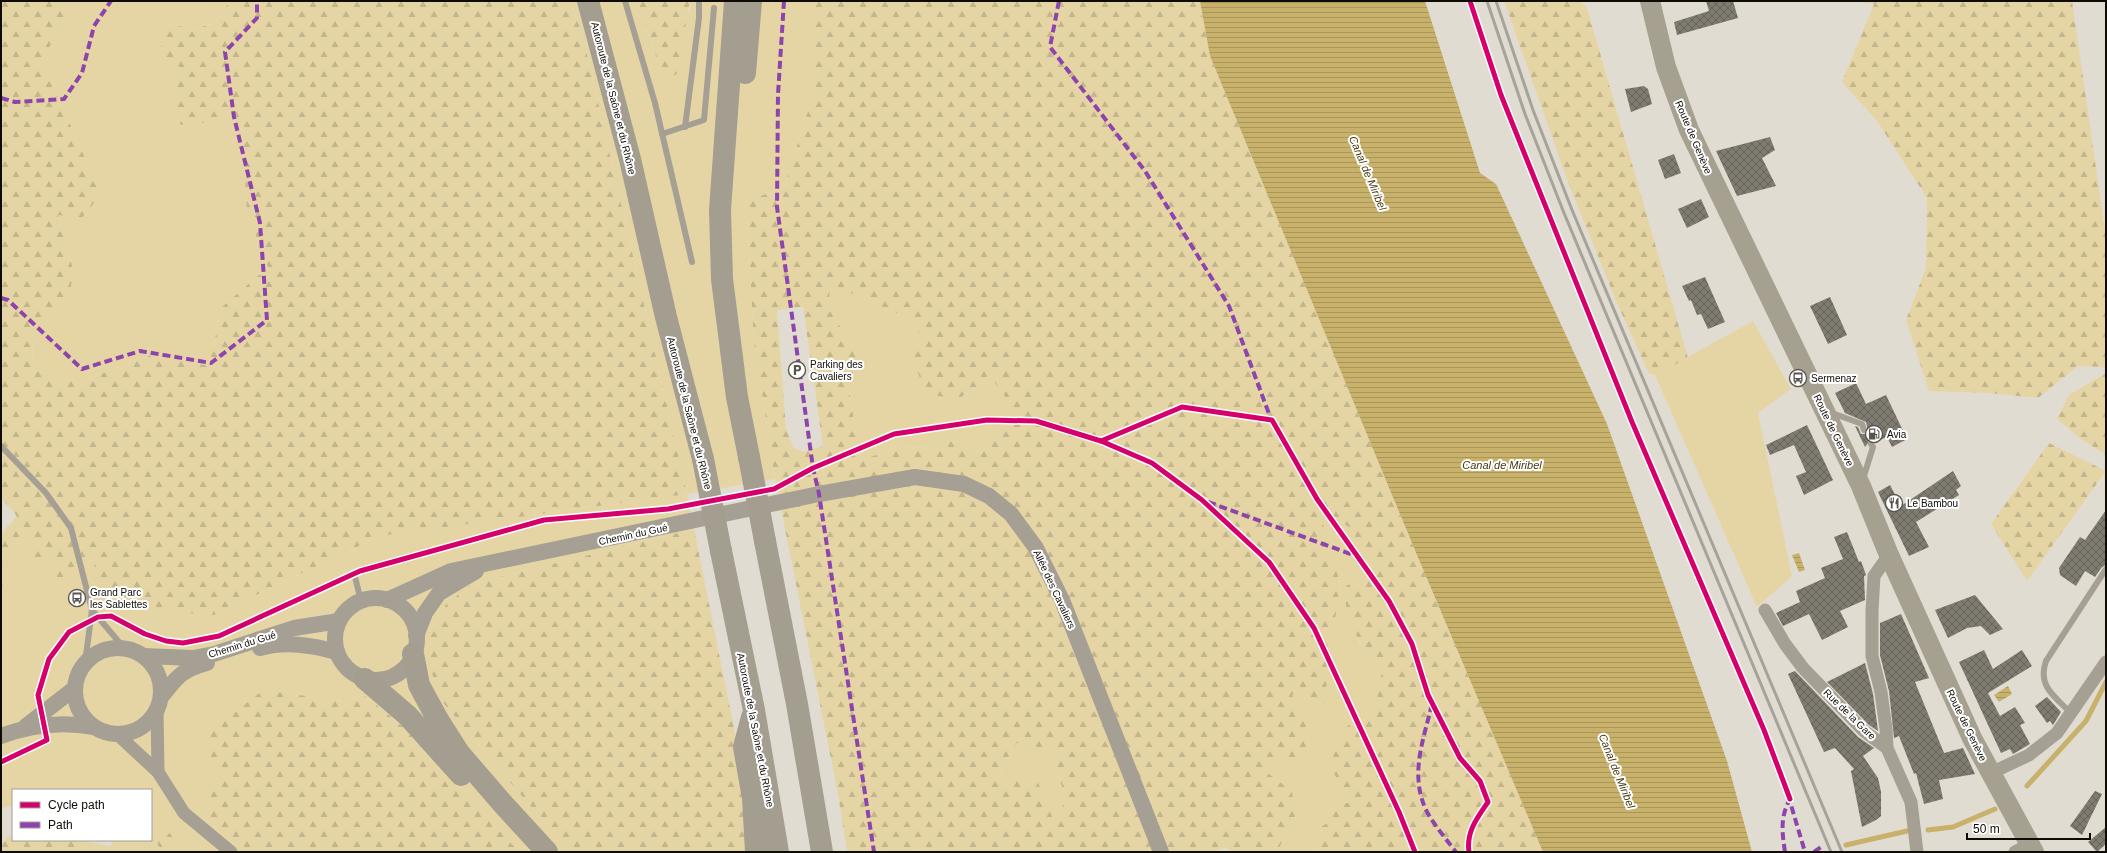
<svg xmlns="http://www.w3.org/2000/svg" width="2107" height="853" viewBox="0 0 2107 853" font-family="Helvetica,sans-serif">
<defs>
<pattern id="forest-firs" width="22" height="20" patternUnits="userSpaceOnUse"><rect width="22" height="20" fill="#e6d5a4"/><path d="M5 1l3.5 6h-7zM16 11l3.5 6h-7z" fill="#c4b68c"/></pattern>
<pattern id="water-rules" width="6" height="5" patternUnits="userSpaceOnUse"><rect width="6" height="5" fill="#c8b16b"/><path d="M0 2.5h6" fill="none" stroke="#ab975b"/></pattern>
<pattern id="building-cross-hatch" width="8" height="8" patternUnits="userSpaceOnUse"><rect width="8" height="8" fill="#7f7b70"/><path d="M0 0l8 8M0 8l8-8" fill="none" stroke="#66635a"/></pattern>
</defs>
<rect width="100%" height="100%" fill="#e1dcd1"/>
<g fill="#e6d5a4">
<polygon points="69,1 230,1 215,23 198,28 164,25 179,66 172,109 241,119 247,213 268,267 223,306 209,366 157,353 77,383 32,369 33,333 66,306 74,273 58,215 101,194 42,61 64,19"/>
<polygon points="569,1 637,1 664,79 690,8 690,1 812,1 812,98 784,188 746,201 754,341 775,479 687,494 694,529 472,584 441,700 569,852 519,852 414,735 364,695 343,701 263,690 218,774 203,816 220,833 220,852 181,852 170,834 155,840 162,852 91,852 79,840 110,846 115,840 151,840 151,790 13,790 13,806 1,808 2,566 26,528 55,554 75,568 94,559 214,615 380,536 687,494 582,32"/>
<polygon points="831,283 901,315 928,341 958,399 991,377 1020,417 999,425 990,436 992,450 974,452 944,438 939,448 897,447 860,461 849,388 857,357 828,305"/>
<polygon points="1753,321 1791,389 1758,413 1792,576 1757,607 1655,375"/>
<polygon points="1318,510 1349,527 1376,569 1346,586 1358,640 1382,671 1373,721 1354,803 1330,803 1327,823 1314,848 1314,852 1277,852 1295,816 1260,768 1270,757 1292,694 1323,704 1340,583"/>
<polygon points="1016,743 1058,751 1056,773 1062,786 1063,812 1053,819 997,779"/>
<polygon points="928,848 934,852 905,852"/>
</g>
<g fill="url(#forest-firs)" fill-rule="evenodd">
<polygon points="1,1 69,1 64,19 42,61 101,194 82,218 58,215 74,273 66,306 33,333 32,369 77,383 157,353 208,366 223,306 268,267 247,213 241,119 181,125 172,109 179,66 160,56 164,25 198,28 215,23 230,1 569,1 582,32 687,494 380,536 214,615 144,610 97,586 94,559 75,568 71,578 57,577 55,554 35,560 26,529 2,566 3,586 1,587 1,534 17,516 1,498"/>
<polygon points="637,1 690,1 677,74 664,79"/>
<path d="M812 1H1200L1210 56 1417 555 1543 852H1314L1318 829 1327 823 1329 803H1354L1330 768 1337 743 1350 723 1373 721 1382 671C1361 644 1342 622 1346 586L1375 569 1349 527 1319 510 1340 583 1324 704 1292 694 1311 738 1296 763 1271 757 1261 768 1292 791 1295 816 1277 852H1230L1226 847 1214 852H934L928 848 905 852H886L883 850 882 852H847L838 794 775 479 754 341 746 201 784 188 812 98ZM831 284 901 315 927 341 909 349 926 394 958 399 991 377 1019 417 999 425 990 436 991 450 974 452 944 438 939 448 897 447 860 461 849 388 857 357 828 305ZM803 307 823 446 803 452 793 447 786 429 777 310ZM1016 743 1058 751 1056 773 1062 786 1063 812 1053 819 1037 780 997 778Z"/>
<polygon points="1504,1 1580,1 1587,8 1688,358 1655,375 1649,374 1617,303 1569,185"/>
<polygon points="1855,1 2072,1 2106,237 2106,367 2078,366 2038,398 1988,393 1929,391 1906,320 1926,268 1927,198 1877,121 1842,82 1874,4"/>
<polygon points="2106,373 2106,455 2081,439 2057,419 2069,395"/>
<polygon points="2049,443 2106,471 2027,581 1991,524"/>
<polygon points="694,529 752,818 745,852 569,852 441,700 430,667 431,634 446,604 472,584"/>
<polygon points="263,690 343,701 364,695 414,735 519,852 220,852 220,833 203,816 218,774 203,738"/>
<polygon points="170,833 181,852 162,852 155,840"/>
<polygon points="13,834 13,840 79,840 91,852 1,852 1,843"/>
</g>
<g fill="url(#water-rules)">
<polygon points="1200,1 1425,1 1480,173 1496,184 1607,424 1727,761 1752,852 1543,852 1417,555 1210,56"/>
<polygon points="1799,553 1805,570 1799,572 1792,555"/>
<polygon points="2008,686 2012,694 1999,702 1994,695"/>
</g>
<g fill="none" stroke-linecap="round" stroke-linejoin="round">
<g stroke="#c8b16b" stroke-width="5">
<polyline points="2027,786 2086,721 2106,682"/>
<polyline points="1928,830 1953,827 1995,809"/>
<polyline points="1846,845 1907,831"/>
</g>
</g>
<g fill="url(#building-cross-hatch)">
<polygon points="1706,1 1733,1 1738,18 1677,35 1674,22 1709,11"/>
<polygon points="1644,86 1648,89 1652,104 1631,112 1625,89"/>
<polygon points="1770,137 1775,150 1762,158 1776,186 1737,196 1716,151"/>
<polygon points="1674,154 1681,173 1665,179 1658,160"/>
<polygon points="1701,199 1709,217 1687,228 1678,209"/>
<polygon points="1705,277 1725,322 1708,329 1701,314 1697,315 1691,300 1689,301 1682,286"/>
<polygon points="1830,297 1847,335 1828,344 1810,306"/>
<polygon points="1856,383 1866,404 1886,395 1907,439 1892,447 1887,437 1875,442 1870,440 1865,447 1855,426 1858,427 1861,434 1866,434 1868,431 1866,422 1845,413 1835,393"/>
<polygon points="1807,425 1833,480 1804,495 1796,476 1806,472 1794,445 1770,455 1766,445"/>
<polygon points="1953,471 1961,486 1956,490 1959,495 1916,522 1929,547 1909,556 1878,492 1890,485 1901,506"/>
<polygon points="2106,510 2106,565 2102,567 2095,577 2085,571 2076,586 2060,575 2059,568 2080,537 2085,540"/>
<polygon points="1847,532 1859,562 1861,561 1866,575 1864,576 1865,600 1840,611 1848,627 1822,640 1809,614 1783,626 1776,613 1800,602 1796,591 1825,578 1821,568 1843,559 1834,537"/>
<polygon points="1975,595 2003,629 1990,635 1981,626 1967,628 1948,638 1935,610"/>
<polygon points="1901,614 1929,678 1915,682 1944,753 1963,748 1975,774 1939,780 1943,799 1924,804 1916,773 1914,774 1899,736 1894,738 1889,691 1880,655 1880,623"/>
<polygon points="1984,650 1993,669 2022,650 2032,666 1988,693 2000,716 2015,707 2025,723 2020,725 2030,744 2013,754 2010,749 2001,753 1959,662"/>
<polygon points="1865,663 1873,694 1878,731 1869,725 1827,682"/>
<polygon points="1795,671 1858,737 1874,748 1863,756 1878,778 1881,792 1881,816 1876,820 1862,827 1851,771 1854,769 1835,748 1824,752 1788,674"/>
<polygon points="2047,697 2061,712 2053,725 2050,721 2047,723 2035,706"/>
<polygon points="2095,791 2102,794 2082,835 2070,826"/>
<polygon points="2106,827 2106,844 2097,852 2088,842"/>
</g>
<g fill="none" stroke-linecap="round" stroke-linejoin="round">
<g stroke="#a6a094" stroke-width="6">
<polyline points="625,1 655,103 692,262"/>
<polyline points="685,127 699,18 699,1"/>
<polyline points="662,134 704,120 714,8"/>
<polyline points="1832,413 1862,424 1864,430"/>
<polyline points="1,446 46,493 71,528 92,610 85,663"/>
<polyline points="1863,479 1873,447 1871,444"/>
<polyline points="354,573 361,601"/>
<polyline points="92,610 124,648"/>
<path d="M2071 713C2055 697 2037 686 2046 661L2106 569"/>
</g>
<g stroke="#a6a094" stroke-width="13">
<polyline points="1765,610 1785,644 1803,668 1864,731 1887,748 1911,802 1917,852"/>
<polyline points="157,709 158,772"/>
<polyline points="117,734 158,772 184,813 231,852"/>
<polyline points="1887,748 1886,729 1881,692 1872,656 1872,611 1874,576 1889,555"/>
<polyline points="1991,773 2029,755 2057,733 2106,662"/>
<polyline points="2015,852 2030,844"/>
</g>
<g stroke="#a6a094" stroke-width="16">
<circle cx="376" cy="639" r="41"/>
<polyline points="387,600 451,571 819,494 915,477 964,484 989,496 1011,514 1036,548 1062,600 1161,852"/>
<polyline points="416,636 425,613 439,593 476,571"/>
<circle cx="118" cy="691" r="43"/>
<path d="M260 648C286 641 311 645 337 652"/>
<polyline points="144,656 193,658 214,654 294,628 339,621"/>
<path d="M161 697C178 676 181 670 207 663"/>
<polyline points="26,726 75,688"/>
<path d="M1 736C31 725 61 721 93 727"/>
</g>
<polyline stroke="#a6a090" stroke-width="20" points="1650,1 1666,67 1689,130 1861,486 1889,555 1972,738 2034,852"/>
<g stroke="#a39e90" stroke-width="22">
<polyline points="588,1 630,159 666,317 703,459"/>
<polyline points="735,1 720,210 722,279 737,397 749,457"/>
<polyline points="745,73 751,1"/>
<polyline points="765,541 797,704 822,852"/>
<polyline points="721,551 754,710 778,852"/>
<polyline points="413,654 419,685 438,720 459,753 503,804 547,852"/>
<polyline points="365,679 408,716 461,775"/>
<polyline points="752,717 744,747 753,798 756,852"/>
</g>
<g stroke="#a8a39a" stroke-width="3">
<polyline points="1487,1 1525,114 1564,213 1831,852"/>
<polyline points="1496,1 1533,110 1572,210 1842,852"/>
</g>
<g stroke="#a39e90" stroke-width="22">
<polyline points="749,457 765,541"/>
<polyline points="703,459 721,551"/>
</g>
<g stroke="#8e44ad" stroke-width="4" stroke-dasharray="8 4" stroke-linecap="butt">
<polyline points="784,1 778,94 777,207 813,468 819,494 874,852"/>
<polyline points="1059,1 1050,47 1145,171 1229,306 1272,422"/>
<polyline points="1,98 15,102 64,99 82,73 94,26 111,1"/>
<polyline points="1,298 8,300 82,369 140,351 211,363 267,320 260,223 234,117 225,52 257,18 257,1"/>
<polyline points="1208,502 1356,556"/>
<path d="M1432 704C1423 742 1409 775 1427 812 1435 826 1446 839 1456 852"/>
<polyline points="1788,795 1805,852"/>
<path d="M1785 852C1782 832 1780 817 1790 799"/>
<polyline points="1814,852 1821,847"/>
</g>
<g stroke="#fff" stroke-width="8">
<g id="cycleway">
<polyline points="1470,1 1501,95 1632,422 1764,730 1790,799"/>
<polyline points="1101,441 1152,463 1202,500 1269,562 1314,628 1399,812 1415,852"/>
<path d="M1 762 47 740 38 695 49 659 69 632 98 617 111 616 145 634 166 641 183 643 219 636 360 571 544 520 668 509 774 489 813 468 894 434 987 420 1036 421 1101 441 1182 407 1272 420 1317 499 1389 601 1412 644 1428 695 1460 758 1480 781 1488 802C1477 818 1466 832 1469 852"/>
</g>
</g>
<use href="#cycleway" stroke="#d6006c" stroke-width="5"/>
</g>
<defs>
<g id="parking-ring" transform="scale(0.9)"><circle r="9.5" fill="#fff" stroke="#58544c" stroke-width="1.5"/><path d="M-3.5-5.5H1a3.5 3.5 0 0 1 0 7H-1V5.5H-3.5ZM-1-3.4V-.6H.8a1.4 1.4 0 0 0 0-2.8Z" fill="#58544c"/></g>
<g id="bus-ring" transform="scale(0.9)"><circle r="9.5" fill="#fff" stroke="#58544c" stroke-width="1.5"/><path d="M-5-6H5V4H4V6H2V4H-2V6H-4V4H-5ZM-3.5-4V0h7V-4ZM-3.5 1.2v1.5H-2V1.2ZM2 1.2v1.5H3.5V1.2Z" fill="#58544c"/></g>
<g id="fuel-ring" transform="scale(0.9)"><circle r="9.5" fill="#fff" stroke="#58544c" stroke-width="1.5"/><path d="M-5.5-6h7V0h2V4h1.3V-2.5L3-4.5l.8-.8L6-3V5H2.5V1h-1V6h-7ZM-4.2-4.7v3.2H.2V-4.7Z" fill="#58544c"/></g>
<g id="restaurant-ring" transform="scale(0.9)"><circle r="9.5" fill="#fff" stroke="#58544c" stroke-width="1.5"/><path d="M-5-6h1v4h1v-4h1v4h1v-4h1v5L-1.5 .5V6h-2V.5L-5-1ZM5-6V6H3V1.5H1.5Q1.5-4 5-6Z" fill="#58544c"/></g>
</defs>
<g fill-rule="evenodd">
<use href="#parking-ring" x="797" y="370"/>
<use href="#bus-ring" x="1798" y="378"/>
<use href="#fuel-ring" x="1874" y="434"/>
<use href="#restaurant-ring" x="1894" y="503"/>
<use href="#bus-ring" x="77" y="598"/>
</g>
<g text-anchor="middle" stroke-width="4" stroke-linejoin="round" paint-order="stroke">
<g font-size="10" fill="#0e0b05" stroke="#fff">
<text transform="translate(614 98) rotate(76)" y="4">Autoroute de la Saône et du Rhône</text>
<text transform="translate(1694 137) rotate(67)" y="4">Route de Genève</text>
<text transform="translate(690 413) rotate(76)" y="4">Autoroute de la Saône et du Rhône</text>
<text transform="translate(1834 430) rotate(64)" y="4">Route de Genève</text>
<text transform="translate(633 534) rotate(-12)" y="4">Chemin du Gué</text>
<text transform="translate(1055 589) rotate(65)" y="4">Allée des Cavaliers</text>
<text transform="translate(242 644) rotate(-17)" y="4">Chemin du Gué</text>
<text transform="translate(1850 714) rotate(44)" y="4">Rue de la Gare</text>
<text transform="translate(1967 725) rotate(64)" y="4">Route de Genève</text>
<text transform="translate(756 730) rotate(79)" y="4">Autoroute de la Saône et du Rhône</text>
</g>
<g font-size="10" fill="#0e0b05" stroke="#fff" text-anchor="start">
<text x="810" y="368">Parking des<tspan x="810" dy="12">Cavaliers</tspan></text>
<text x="1811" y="382">Sermenaz</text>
<text x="1887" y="438">Avia</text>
<text x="1907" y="507">Le Bambou</text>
<text x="90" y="596">Grand Parc<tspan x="90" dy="12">les Sablettes</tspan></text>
</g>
<g font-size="11" font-style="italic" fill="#45380f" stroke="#fff">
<text transform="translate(1368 173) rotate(67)" y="4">Canal de Miribel</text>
<text x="1502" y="469">Canal de Miribel</text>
<text transform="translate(1617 771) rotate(68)" y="4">Canal de Miribel</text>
</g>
</g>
<rect width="2107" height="853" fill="none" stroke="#0e0b05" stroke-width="4"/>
<rect x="12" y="789" width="140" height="52" fill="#ffffff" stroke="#9f9d9b"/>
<rect x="20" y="802" width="20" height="6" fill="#d6006c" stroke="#9f9d9b"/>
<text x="48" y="809" font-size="12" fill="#0e0b05">Cycle path</text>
<rect x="20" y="822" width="20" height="6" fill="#8e44ad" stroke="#9f9d9b"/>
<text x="48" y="829" font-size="12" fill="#0e0b05">Path</text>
<path d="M1967 833v6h123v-6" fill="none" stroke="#0e0b05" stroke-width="2"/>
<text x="1973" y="833" font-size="12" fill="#0e0b05" stroke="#ffffff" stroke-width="3" paint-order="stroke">50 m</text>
</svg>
